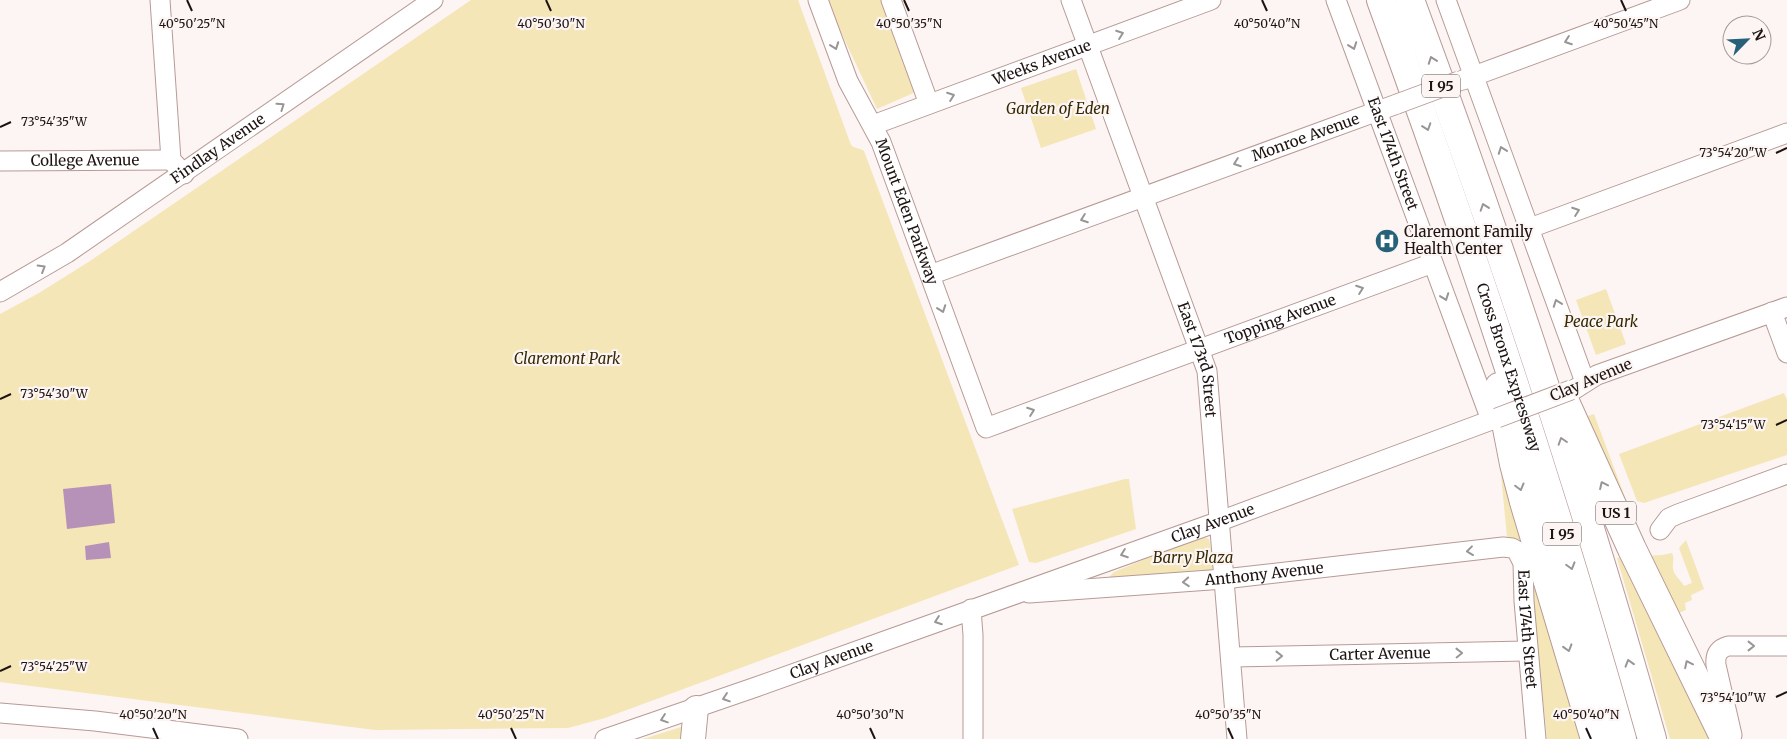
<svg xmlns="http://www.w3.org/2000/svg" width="1787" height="739" viewBox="0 0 1787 739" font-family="Merriweather,serif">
<rect width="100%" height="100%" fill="#fcf5f4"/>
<g fill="#f4e6b6">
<path d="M471 0H798L851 145C855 149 860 148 864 151L1019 565 605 718 568 728 375 730 0 682V314L39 293 90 261Z"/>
<polygon points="826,0 883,0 918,91 877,109"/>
<polygon points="1076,69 1096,129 1041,148 1021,88"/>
<polygon points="1606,289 1626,344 1596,355 1576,300"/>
<polygon points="1784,393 1787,400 1787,455 1644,503 1637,501 1619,454"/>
<polygon points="1594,414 1639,535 1582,418"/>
<polygon points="1498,444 1585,739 1547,739 1532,591 1518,542 1507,537"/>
<polygon points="1125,479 1129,479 1136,529 1036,563 1029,562 1012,509"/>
<polygon points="1204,537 1209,539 1214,566 1211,571 1111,579 1110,576 1114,572 1196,538"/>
<path d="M1686 540 1704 589 1691 595 1692 600 1685 603 1686 610 1679 613 1643 556 1662 555 1672 553C1675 560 1672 563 1673 569 1674 576 1681 580 1684 586L1692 583 1679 548Z"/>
<polygon points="1626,555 1715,739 1670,739 1617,558"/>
<polygon points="681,727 681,739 643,739"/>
</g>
<g fill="#b792b8">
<polygon points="111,484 115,523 67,529 63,489"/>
<polygon points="109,542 111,558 86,560 85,546"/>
</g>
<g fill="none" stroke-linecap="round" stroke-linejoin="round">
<g stroke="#b89a95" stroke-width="21">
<g id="minor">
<polyline points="160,0 171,160 184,174"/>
<path id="s1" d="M818 0 848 81 881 142 986 428 1433 263"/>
<polyline points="891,0 929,104"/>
<path id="s2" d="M1071 0 1207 371 1237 739"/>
<path id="s3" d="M1336 0 1491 420"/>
<polyline points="1446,0 1585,382"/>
<polyline points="1463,80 1680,0"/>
<path id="s4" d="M873 125 1211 0"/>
<path id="s5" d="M0 161 171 160"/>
<polyline points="1530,228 1787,133"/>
<path id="s6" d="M930 275 1397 104"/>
<path id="s7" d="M0 292 67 253 433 0"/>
<polyline points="1772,312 1787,353"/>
<polyline points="1575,389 1597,375 1787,307"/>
<polyline points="1660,530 1669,518 1678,514 1787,474"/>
<path id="s8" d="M1029 593 1224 579 1503 547 1512 548 1517 551 1523 563 1524 601 1536 739"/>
<polyline points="971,609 973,635 973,739"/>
<path id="s9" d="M1231 657 1528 651"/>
<polyline points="0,713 95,721 238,739"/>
<path d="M1732 735 1716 665C1715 655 1718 649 1728 646H1787"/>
<path id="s10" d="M605 739 756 687 1220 521 1497 418"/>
</g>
</g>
<g stroke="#b89a95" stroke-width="26">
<polyline id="major" points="693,739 696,708"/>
</g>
<g stroke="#b89a95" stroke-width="30">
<g id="highway">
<path id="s11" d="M1381 0C1470 243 1552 489 1622 739"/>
<path d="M1410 0C1500 243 1582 489 1652 739"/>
<polyline points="1499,387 1514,464 1524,502 1595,739"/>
<polyline points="1566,404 1632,549 1725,739"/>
</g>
</g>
<use href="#minor" stroke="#fff" stroke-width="19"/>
<use href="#major" stroke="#fff" stroke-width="24"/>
<use href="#highway" stroke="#fff" stroke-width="28"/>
<g stroke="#b89a95" stroke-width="21" stroke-linecap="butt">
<g id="minor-bridge">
<polyline points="1397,104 1459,81"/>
<polyline points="1497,418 1571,390"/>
</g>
</g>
<use href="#minor-bridge" stroke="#fff" stroke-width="19"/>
</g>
<defs><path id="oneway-chevron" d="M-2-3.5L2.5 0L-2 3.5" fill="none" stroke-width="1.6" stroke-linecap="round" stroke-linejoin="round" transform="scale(1.25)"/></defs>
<g stroke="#999594">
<use href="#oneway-chevron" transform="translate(1120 34) rotate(-20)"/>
<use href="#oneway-chevron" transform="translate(1568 41) rotate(160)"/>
<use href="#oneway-chevron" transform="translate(835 46) rotate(70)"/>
<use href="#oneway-chevron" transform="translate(1353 46) rotate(70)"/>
<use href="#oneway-chevron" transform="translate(1432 60) rotate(-110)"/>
<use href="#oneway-chevron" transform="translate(951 96) rotate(-20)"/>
<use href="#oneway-chevron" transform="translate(281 106) rotate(-35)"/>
<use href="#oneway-chevron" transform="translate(1427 127) rotate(71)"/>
<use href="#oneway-chevron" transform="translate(1502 150) rotate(-110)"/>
<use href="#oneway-chevron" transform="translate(1237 163) rotate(160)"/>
<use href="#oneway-chevron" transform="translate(1484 207) rotate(-109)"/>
<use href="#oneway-chevron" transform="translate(1576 211) rotate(-20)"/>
<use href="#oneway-chevron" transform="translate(1084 219) rotate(160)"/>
<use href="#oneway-chevron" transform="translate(42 268) rotate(-31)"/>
<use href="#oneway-chevron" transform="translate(1360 289) rotate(-20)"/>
<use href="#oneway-chevron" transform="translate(1445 297) rotate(70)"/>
<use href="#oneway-chevron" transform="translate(1557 303) rotate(-110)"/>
<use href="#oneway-chevron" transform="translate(942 309) rotate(70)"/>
<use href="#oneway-chevron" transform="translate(1031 411) rotate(-20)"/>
<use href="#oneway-chevron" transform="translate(1562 441) rotate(-108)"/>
<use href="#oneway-chevron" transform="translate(1603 485) rotate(-115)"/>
<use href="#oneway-chevron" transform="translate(1520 487) rotate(75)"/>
<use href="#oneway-chevron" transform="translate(1470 551) rotate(173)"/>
<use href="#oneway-chevron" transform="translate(1124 554) rotate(160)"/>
<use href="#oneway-chevron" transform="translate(1571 566) rotate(74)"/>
<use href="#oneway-chevron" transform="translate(1186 582) rotate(176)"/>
<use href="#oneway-chevron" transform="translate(938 621) rotate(160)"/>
<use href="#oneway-chevron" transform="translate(1751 646)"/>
<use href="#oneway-chevron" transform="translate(1568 648) rotate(73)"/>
<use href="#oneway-chevron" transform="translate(1459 653) rotate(-1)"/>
<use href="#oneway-chevron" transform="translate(1279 656) rotate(-1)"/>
<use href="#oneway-chevron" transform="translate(1629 663) rotate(-107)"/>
<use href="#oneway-chevron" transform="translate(1688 664) rotate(-116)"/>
<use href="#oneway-chevron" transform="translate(726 698) rotate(161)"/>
<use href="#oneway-chevron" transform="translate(664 719) rotate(161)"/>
</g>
<path fill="none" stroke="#1d1311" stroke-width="2" d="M187 0 192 11M546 0 551 11M904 0 909 11M1262 0 1267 11M1621 0 1626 11M0 127 11 122M1776 153 1787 148M0 399 11 394M1776 425 1787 420M0 671 11 666M1776 697 1787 692M153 728 158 739M511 728 516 739M870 728 875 739M1228 728 1233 739M1586 728 1591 739"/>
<defs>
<g id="hospital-disc" transform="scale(1.25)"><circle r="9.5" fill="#266079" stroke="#fcf5f4"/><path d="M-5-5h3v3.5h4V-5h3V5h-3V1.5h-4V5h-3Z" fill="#fff"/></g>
</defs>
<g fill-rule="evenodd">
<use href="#hospital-disc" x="1387" y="241"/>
</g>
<g text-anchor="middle" stroke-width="4.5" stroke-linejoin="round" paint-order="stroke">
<g fill="#fcf5f4" stroke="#605755" stroke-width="1">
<rect x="1422" y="74.5" width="38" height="23" rx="4"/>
<rect x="1596" y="501.5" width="40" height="23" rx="4"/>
<rect x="1543" y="522.5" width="38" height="23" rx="4"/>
</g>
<g font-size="14" font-weight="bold" fill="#1d1311">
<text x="1441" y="91">I 95</text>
<text x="1616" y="518">US 1</text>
<text x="1562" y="539">I 95</text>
</g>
<g font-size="15" fill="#1d1311" stroke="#fcf5f4">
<text dy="5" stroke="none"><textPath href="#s4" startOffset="180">Weeks Avenue</textPath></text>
<text dy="5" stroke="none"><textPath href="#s6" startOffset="400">Monroe Avenue</textPath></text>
<text dy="5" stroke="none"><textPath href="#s7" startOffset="261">Findlay Avenue</textPath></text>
<text dy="5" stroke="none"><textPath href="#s3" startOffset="164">East 174th Street</textPath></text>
<text dy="5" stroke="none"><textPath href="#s5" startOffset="85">College Avenue</textPath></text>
<text dy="5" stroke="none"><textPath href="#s1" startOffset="230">Mount Eden Parkway</textPath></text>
<text dy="5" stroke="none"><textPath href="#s1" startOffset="774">Topping Avenue</textPath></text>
<text dy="5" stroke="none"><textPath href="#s2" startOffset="382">East 173rd Street</textPath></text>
<text dy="5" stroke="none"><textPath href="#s11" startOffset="389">Cross Bronx Expressway</textPath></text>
<text transform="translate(1591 380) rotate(-23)" y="5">Clay Avenue</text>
<text dy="5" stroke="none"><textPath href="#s10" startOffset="645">Clay Avenue</textPath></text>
<text dy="5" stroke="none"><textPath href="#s8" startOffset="236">Anthony Avenue</textPath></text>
<text dy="5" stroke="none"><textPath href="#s8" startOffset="571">East 174th Street</textPath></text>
<text dy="5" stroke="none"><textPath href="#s9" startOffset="149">Carter Avenue</textPath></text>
<text dy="5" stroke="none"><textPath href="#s10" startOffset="240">Clay Avenue</textPath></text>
</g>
<g font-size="15" font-style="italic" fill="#352900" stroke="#fcf5f4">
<text x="1058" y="114">Garden of Eden</text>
<text x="1601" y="327">Peace Park</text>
<text x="567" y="364">Claremont Park</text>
<text x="1193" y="563">Barry Plaza</text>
</g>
<g font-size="15" fill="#1d1311" stroke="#fcf5f4" text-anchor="start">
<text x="1404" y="237">Claremont Family<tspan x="1404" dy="17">Health Center</tspan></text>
</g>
</g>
<g font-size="12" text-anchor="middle" fill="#1d1311" stroke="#fcf5f4" stroke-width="4.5" stroke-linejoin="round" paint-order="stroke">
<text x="551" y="28">40°50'30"N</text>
<text x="192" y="28">40°50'25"N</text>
<text x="909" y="28">40°50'35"N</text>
<text x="1267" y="28">40°50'40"N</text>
<text x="1626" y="28">40°50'45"N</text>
<text x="54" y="126">73°54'35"W</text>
<text x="1733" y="157">73°54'20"W</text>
<text x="54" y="398">73°54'30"W</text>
<text x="1733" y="429">73°54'15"W</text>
<text x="54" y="671">73°54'25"W</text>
<text x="1733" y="702">73°54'10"W</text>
<text x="153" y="719">40°50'20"N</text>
<text x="511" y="719">40°50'25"N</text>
<text x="870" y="719">40°50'30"N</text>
<text x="1228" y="719">40°50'35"N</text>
<text x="1586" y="719">40°50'40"N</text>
</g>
<g transform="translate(1747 40) rotate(66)"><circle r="24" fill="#fcf5f4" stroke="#a39b99"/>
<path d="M0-4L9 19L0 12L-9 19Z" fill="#266079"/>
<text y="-8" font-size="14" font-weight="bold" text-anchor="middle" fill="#1d1311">N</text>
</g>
</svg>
